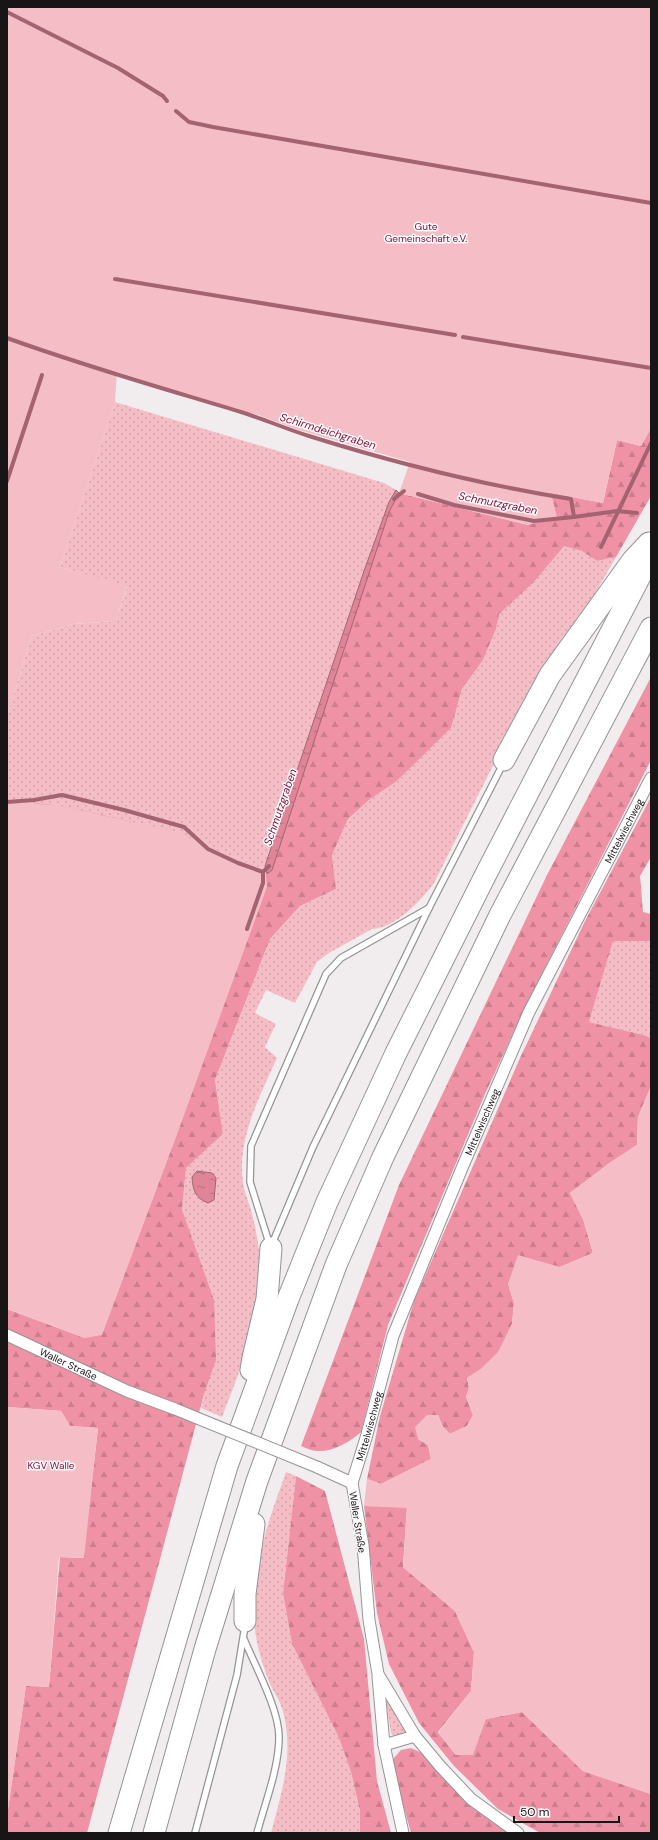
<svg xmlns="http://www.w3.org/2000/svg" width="658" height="1840" viewBox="0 0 658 1840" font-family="'DM Sans',sans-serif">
<defs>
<pattern id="grass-dots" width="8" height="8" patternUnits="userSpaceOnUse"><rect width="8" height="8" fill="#f5bec7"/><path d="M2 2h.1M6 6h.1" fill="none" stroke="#d1a2aa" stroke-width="1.8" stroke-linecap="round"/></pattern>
<pattern id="forest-firs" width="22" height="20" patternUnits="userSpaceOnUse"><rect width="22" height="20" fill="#ef92a5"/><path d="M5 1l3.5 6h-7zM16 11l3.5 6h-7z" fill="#cc7d8d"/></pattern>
<pattern id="water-ripples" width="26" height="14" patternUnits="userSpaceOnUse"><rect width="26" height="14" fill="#e08598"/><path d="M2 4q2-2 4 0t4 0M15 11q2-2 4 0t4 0" fill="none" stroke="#b56c7b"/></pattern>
</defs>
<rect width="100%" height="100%" fill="#f1edee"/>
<g fill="url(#grass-dots)">
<polygon points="115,402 384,483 396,490 389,502 364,571 265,866 260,868 61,806 7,801 7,716 32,636 73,624 116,621 127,587 60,567"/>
<path d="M564 545 582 551 597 561 616 557 593 597 559 643 530 692 434 883C421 901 395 928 372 929L329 953 317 962 295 1003 266 990 255 1013 276 1024 265 1047 277 1058C259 1098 235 1142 244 1188 246 1197 250 1205 252 1214 257 1233 261 1256 260 1277 258 1327 240 1371 222 1417L201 1408 204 1394 182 1210 186 1168 223 1134 215 1080 270 939 300 906 336 889 332 855 348 819 369 800 397 781 451 728 462 689 483 660 496 629 498 614 534 582Z"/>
<polygon points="613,940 651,941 651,1038 644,1035 589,1022"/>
<path d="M286 1472 296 1476 283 1593 292 1644 339 1738 351 1772 360 1811V1833H271C282 1792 295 1750 282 1708 279 1700 274 1692 270 1684 262 1664 255 1641 254 1619 251 1567 269 1520 286 1472Z"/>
<polygon points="388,1700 405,1729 405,1734 394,1737 391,1733 386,1703"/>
</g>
<g fill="url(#forest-firs)">
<polygon points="651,428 651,496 616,557 597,561 582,551 564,546 534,582 499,614 496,629 483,660 462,689 451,728 397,781 369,800 348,819 332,855 336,889 300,906 270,939 215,1080 223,1134 186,1168 182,1210 214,1300 216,1360 204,1394 87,1833 7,1833 7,1816 26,1685 49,1687 60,1557 83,1558 98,1428 70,1426 61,1411 7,1407 7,1309 85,1338 34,803 61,806 133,822 257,877 267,874 389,512 399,493 528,525 551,493 603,503 617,440 641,446"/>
<path d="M651 677V760L528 1001 485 1094 388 1325 361 1432C350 1442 333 1452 317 1451 312 1451 306 1448 301 1446L399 1185 547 875Z"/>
<polygon points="651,797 651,857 640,876 643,912 651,914 651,941 613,941 589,1022 644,1035 651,1038 651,1086 638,1117 637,1145 611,1162 570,1193 583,1219 593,1253 560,1267 508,1284 514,1303 512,1324 499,1352 481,1369 467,1378 469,1388 466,1397 473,1415 467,1426 450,1434 443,1427 438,1415 418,1439 428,1445 431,1459 381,1484 367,1479 380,1416 414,1301 520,1058 585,921"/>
<polygon points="296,1476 325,1491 364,1639 377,1781 391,1833 360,1833 360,1811 351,1772 339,1738 292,1644 283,1593"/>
<polygon points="364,1506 407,1507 403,1567 455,1611 474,1652 471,1691 438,1732 456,1755 486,1719 522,1712 583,1771 651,1794 651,1833 540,1833 498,1809 454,1766 419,1723 389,1664 377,1613"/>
<polygon points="411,1748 424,1754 511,1833 411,1833 398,1786 393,1759 401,1750"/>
</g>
<g fill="#f5bec7">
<polygon points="7,7 651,7 651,428 641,446 617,440 603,503 551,493 557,517 528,525 399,493 410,462 296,429 258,415 212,402 117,372 115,402 60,567 127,586 116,621 73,624 32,636 7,716"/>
<polygon points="7,801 61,806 173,831 260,868 265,866 267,887 179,1129 102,1335 85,1338 7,1309"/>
<polygon points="651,1086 651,1794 583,1771 522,1712 486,1719 473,1755 456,1755 438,1733 471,1691 474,1652 455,1611 403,1567 407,1508 364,1506 367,1479 381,1484 431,1459 428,1445 418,1439 415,1427 427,1415 438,1415 443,1427 450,1434 467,1426 473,1415 466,1397 469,1388 467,1378 481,1369 498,1352 512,1324 514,1303 508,1284 518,1255 560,1267 593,1253 583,1219 570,1193 611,1162 637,1145 638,1117"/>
<polygon points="7,1407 61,1411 70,1426 98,1428 84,1558 59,1557 49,1687 26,1686 7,1816"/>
</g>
<g fill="url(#water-ripples)" stroke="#a46371">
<polygon points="396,490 399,493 389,512 272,870 267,874 265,866 364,571 389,502"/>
<path d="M197 1171 212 1173 216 1178 214 1200 208 1203C195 1198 193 1190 192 1177Z"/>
</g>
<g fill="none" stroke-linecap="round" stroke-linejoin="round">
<g stroke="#a46371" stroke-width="4">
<polyline points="7,12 118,68 163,96 167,101"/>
<polyline points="176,111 189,122 213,127 651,203"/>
<polyline points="115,279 455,335"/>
<polyline points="463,337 651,368"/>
<path d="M7 338C84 366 162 388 241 412 264 419 286 429 309 436 395 463 483 485 571 499L574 517 617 511 637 513"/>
<polyline points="7,481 42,375"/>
<polyline points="418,494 454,505 534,521 574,517"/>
<polyline points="394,499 404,491"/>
<polyline points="601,547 651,443"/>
<polyline points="7,802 34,800 62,795 124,810 184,827 208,849 238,863 263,872 269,866"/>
<polyline points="247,929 263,883 263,872"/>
</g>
<g stroke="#969394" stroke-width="8">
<g id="lane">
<polyline points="272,1244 313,1147 429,908 503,764"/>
<polyline points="270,1246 250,1182 251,1146 326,974 341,958 429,908"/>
<path d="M244 1639C255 1666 279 1709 279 1737 279 1768 265 1803 257 1833"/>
<polyline points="195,1833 237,1675 245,1626"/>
</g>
</g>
<g stroke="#969394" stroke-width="13">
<g id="street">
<path id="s1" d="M7 1335 127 1391 175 1409"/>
<polyline points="317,1467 352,1483"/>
<polyline points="378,1677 384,1745 403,1833"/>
<polyline points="384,1745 415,1736"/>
<path id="s2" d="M518 1833 471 1799 440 1766 415 1736 378 1674 369 1620 363 1545 352 1483 366 1438 393 1336 462 1168 529 1012 651 778"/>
</g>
</g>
<g stroke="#969394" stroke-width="23">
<g id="highway">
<polyline points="504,760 550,675 633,560 649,543"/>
<polyline points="251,1370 253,1358 267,1299 271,1248"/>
<polyline points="245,1621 245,1594 254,1524"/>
<polyline points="119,1833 227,1466 288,1299 327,1202 396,1053 487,872 651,555"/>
<polyline points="154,1833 205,1649 257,1481 336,1265 383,1157 500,915 651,628"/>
</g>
</g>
<use href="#lane" stroke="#fff" stroke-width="5.5"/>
<use href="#street" stroke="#fff" stroke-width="11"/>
<use href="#highway" stroke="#fff" stroke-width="21"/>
<g stroke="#969394" stroke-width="13" stroke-linecap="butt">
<polyline id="street-bridge" points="175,1409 317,1467"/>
</g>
<use href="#street-bridge" stroke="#fff" stroke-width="11"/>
</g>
<g text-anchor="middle" stroke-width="3" stroke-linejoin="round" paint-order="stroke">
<g font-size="10" fill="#7c0e36" stroke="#fefbfb">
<text x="426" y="230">Gute<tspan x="426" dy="12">Gemeinschaft e.V.</tspan></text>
<text x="51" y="1469">KGV Walle</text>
</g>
<g font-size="10" fill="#171516" stroke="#fefbfb">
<text dy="4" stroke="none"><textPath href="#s2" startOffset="1116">Mittelwischweg</textPath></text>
<text dy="4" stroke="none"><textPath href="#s2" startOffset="792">Mittelwischweg</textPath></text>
<text dy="4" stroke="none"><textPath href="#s1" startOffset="68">Waller Straße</textPath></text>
<text dy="4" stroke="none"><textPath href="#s2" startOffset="467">Mittelwischweg</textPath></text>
<text transform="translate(358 1522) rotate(81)" y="4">Waller Straße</text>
</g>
<g font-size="11" font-style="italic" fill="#7d1037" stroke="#fefbfb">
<text transform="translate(328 431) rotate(17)" y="4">Schirmdeichgraben</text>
<text transform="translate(498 503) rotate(11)" y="4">Schmutzgraben</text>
<text transform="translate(280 807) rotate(-71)" y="4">Schmutzgraben</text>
</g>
</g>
<rect width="658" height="1840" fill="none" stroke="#171516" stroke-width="16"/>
<path d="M514 1816v6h105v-6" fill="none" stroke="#171516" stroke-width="2"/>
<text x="520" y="1816" font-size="12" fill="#171516" stroke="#fefbfb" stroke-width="3" paint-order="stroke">50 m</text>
</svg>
